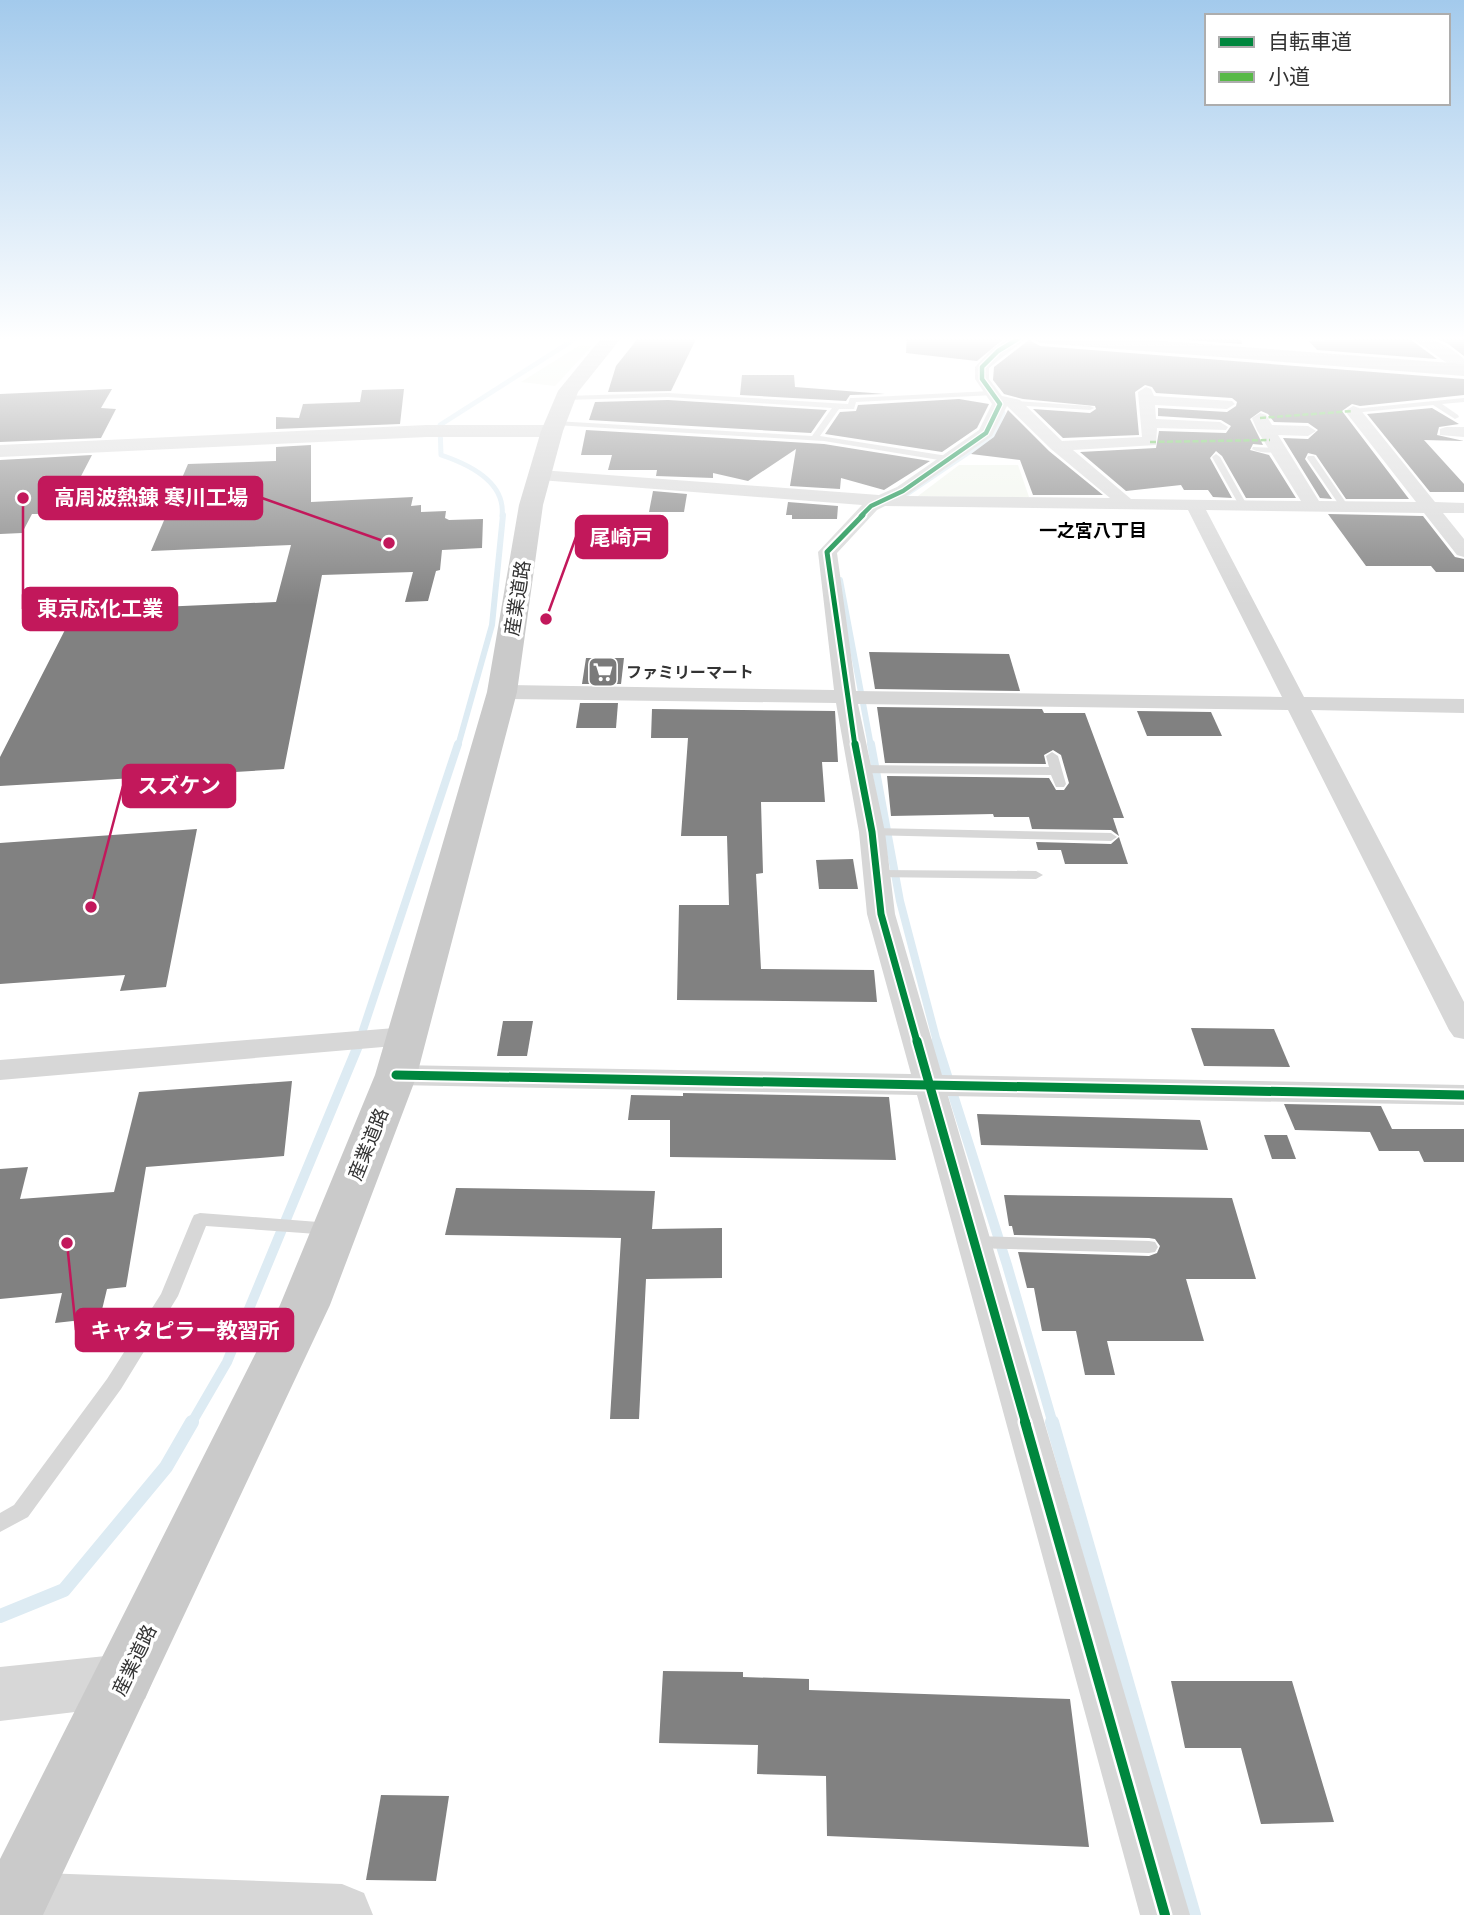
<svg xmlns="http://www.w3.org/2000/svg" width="1464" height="1915" viewBox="0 0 1464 1915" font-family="Overpass,'Noto Sans JP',sans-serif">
<rect width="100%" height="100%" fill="#fff"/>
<g fill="#f1f5ed">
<polygon points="580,345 592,346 555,386 521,382"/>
<polygon points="959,465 1018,465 1029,497 918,496"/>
</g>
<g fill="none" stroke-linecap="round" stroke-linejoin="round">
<g stroke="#ddebf3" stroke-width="5">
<polyline points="904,496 993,436 1003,413"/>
<path d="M502 516C506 481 468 464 441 455L440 425 578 337"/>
</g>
<g stroke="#ddebf3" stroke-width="6">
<polyline points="840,580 871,746"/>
<polyline points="458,746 492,625 503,515"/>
</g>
<g stroke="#ddebf3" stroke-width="8">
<polyline points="871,744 900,901 937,1042"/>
<polyline points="359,1042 458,744"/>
</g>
<g stroke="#ddebf3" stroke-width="10">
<polyline points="936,1041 1007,1265 1053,1424"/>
<polyline points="191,1424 227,1362 360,1041"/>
</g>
<g stroke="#ddebf3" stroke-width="14">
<polyline points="1052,1422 1194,1915"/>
<polyline points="0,1616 64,1590 166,1467 192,1422"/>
</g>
</g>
<g fill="#818181">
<polygon points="639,337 696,339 671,391 608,392 616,366"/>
<polygon points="907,337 1006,337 977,361 906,353"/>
<polygon points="1150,337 1241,338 1242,344"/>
<polygon points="1407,337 1437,359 1317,350 1309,341"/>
<polygon points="1432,337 1464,337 1464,356 1447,343"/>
<polygon points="1029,340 1040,346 1464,379 1464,395 1360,406 1352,404 1342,411 1409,499 1346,499 1316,455 1308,453 1305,459 1332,499 1320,498 1283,438 1308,439 1318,430 1308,423 1274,422 1268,414 1261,411 1250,419 1263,445 1253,444 1250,450 1269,455 1296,498 1246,498 1222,456 1216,451 1210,458 1232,498 1213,497 1208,490 1184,490 1181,485 1126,491 1080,452 1156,448 1159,431 1226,433 1231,426 1221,420 1158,416 1158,408 1227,412 1236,406 1237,402 1232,398 1156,393 1152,387 1145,385 1135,392 1139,435 1063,438 1033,409 1090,413 1096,409 1095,406 1023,399 1004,394 993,380 994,367"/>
<polygon points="742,375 794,375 795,387 885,394 850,395 846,401 740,395"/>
<polygon points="112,389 101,408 116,409 101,438 0,442 0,394"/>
<polygon points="404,389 400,424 276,429 276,417 299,418 303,404 360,402 362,390"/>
<polygon points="959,399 989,404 977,428 942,452 825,434 840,412 856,411 858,405"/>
<polygon points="668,400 827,410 811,433 589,420 595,402"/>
<polygon points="1432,408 1459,424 1439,427 1437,435 1464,441 1424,440 1464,484 1464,492 1430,492 1367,414"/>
<polygon points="1008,410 1049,451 1103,495 1033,495 1020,460 971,454 994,437"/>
<polygon points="586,430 824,444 930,461 884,490 841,478 840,489 790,486 796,449 748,481 713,473 713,478 656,476 657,470 608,470 612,455 581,455"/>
<polygon points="311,445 311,502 413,497 411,506 421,505 421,512 446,511 445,518 449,520 483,519 482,548 442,550 440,570 436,571 428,601 405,602 413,572 322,575 284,769 0,786 0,757 68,624 155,621 160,607 276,602 291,545 151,551 188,464 276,461 276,447"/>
<polygon points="92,455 79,480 56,481 38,514 32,514 22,533 0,534 0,460"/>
<polygon points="653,491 687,494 684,512 649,512"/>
<polygon points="788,502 838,506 837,519 792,519 792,515 786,515"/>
<polygon points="1328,514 1423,516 1455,557 1464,559 1464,572 1436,572 1431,566 1366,566"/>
<polygon points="869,652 1009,654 1020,691 875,689"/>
<polygon points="586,658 624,658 621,684 582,684"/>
<polygon points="580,703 618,703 616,728 576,728"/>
<polygon points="877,707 1042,709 1044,713 1085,713 1124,818 1113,818 1119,836 1111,830 1032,829 1029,817 994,817 993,814 891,816 887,776 1049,778 1056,790 1064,790 1069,783 1061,755 1053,750 1044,755 1046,764 885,763"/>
<polygon points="652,709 835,711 838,762 822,762 825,802 761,802 763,873 756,874 761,969 874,970 877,1002 677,1000 679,905 729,905 727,836 681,836 688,738 651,738"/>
<polygon points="1137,711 1211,712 1222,736 1147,736"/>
<polygon points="197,829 166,987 120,991 125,975 0,984 0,843"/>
<polygon points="1119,837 1128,864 1065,864 1061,850 1038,850 1036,842 1111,844"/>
<polygon points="853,859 858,889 819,889 816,860"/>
<polygon points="503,1021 533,1021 527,1056 497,1056"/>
<polygon points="1191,1028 1274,1029 1290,1067 1204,1066"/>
<polygon points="292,1081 284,1156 146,1167 126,1287 107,1289 100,1318 55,1323 62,1293 0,1299 0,1169 28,1167 20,1199 114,1192 139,1092"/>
<polygon points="683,1093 889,1097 896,1160 670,1157 670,1120 628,1120 631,1095 683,1096"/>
<polygon points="1284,1104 1381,1106 1392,1129 1464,1129 1464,1162 1424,1162 1419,1151 1379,1151 1370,1132 1295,1130"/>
<polygon points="977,1114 1200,1120 1208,1150 981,1145"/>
<polygon points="1264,1135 1287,1135 1296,1159 1272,1159"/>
<polygon points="456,1188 655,1191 652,1229 722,1228 722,1278 646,1279 639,1419 610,1419 621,1238 445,1235"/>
<polygon points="1004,1195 1232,1198 1256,1279 1186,1279 1204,1341 1107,1341 1115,1375 1085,1375 1076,1331 1042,1331 1034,1288 1027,1288 1018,1252 1149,1256 1157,1253 1160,1246 1155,1239 1149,1238 1014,1235 1012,1226 1009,1226"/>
<polygon points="663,1671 743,1672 743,1677 809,1679 809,1690 1070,1699 1089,1847 827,1836 826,1776 757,1774 758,1745 659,1743"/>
<polygon points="1171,1681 1292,1681 1334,1822 1261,1824 1241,1748 1185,1748"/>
<polygon points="381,1795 449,1796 436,1881 366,1880"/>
</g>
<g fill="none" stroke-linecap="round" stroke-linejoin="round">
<g fill="#d7d7d7" fill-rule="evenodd">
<polygon points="991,391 994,391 994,395 856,402 854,409 839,409 820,436 954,457 955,459 951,462 824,441 555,425 551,423 555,421 812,436 832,408 668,397 564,400 560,398 564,396 668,393 848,404 850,398 853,398"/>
<polygon points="1464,398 1464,402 1442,404 1458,415 1459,417 1455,419 1433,405 1353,413 1349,411 1353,409"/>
<polygon points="1015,401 1090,406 1094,408 1090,410 1012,405 1011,403"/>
<path d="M1253 447 1276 448 1280 450C1274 454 1258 453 1252 449Z"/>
<polygon points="1216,454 1220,457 1247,505 1246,507 1239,505 1212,457"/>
<polygon points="1308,456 1314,456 1349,507 1348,509 1342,509 1307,458"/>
<polygon points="1052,752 1058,756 1066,784 1064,787 1056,787 1051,775 858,773 852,769 858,765 1049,767 1046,756"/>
<polygon points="872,828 1111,833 1117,837 1111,841 868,835 866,832"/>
<polygon points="877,870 1036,871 1043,875 1036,879 872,877 870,874"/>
<polygon points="200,1213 331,1223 337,1225 340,1229 337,1233 331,1235 206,1226 178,1296 121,1389 28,1517 0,1532 0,1513 14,1505 107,1379 161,1294 192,1219 194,1215"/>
<polygon points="974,1236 1149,1241 1155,1242 1158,1247 1155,1252 1149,1253 974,1248 968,1247 965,1242 968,1237"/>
</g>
<g fill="#d7d7d7" fill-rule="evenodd">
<path d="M1011 337H1028L989 368V379L1002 396 1020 400 1062 441 1142 437 1138 392 1146 387 1151 389 1154 396 1232 401 1235 404 1227 409 1155 405 1156 419 1220 422 1228 427 1226 430 1157 428 1156 445 1073 450 1131 499 1301 501 1257 430 1252 418 1260 413 1266 415 1272 425 1308 426 1316 431 1308 436 1278 435 1319 501 1416 502 1345 411 1353 406 1359 408 1435 502 1464 503V513H1443L1464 539V557L1457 555 1424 513 1206 510 1304 697 1464 699V713L1311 710 1464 1002V1039L1454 1037 1449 1030 1288 710 858 704 885 832 895 914 942 1075 1464 1085V1105L948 1096 1190 1915H1140L917 1095 396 1085 385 1082 381 1075 385 1068 396 1065 911 1074 867 914 859 832 836 703 502 699 491 692 502 685 834 690 818 552 862 505 540 480 531 475 540 470 879 495 897 487 979 430 992 404 975 379V367L993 348ZM1007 406 1051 449 1110 498 906 496 992 436ZM885 506 1188 510 1282 697 856 691 837 553 877 510Z"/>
<polygon points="1446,427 1464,427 1464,437 1440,435 1440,429"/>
<polygon points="407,1027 418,1030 422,1037 418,1044 0,1080 0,1060"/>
</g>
<g fill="#d7d7d7" fill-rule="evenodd">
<path d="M1410 337C1434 337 1446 344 1464 359V375Z"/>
<polygon points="427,425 552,425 562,431 552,437 427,437 0,457 0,445"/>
<polygon points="125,1654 145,1661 153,1680 145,1699 125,1706 0,1721 0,1667"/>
<polygon points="14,1872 342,1884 364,1893 373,1915 0,1915 0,1878"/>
</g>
<g fill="#cacaca" fill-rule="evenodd">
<polygon points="602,337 622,337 578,392 563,431 543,505 517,692 417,1075 330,1305 43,1915 0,1915 0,1859 280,1305 375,1075 487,692 519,505 541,431 558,391"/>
<polygon points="1030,337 1115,337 1464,364 1464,376 1040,343"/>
</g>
<g stroke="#58b947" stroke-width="2.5" stroke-dasharray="6 2.5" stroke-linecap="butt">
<polyline points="1260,418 1353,411"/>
<polyline points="1150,442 1270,440"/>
</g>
<g stroke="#fff" stroke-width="7">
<polyline id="cycleway-far4" points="861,516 871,506 903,491 986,433 1000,404 982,379 982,367 998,351 1021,337"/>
</g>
<g stroke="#fff" stroke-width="9">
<polyline id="cycleway-far3" points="855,746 827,552 863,515"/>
</g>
<g stroke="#fff" stroke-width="11">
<polyline id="cycleway-far2" points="855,744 872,832 881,914 917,1042"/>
</g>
<g stroke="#fff" stroke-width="13">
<g id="cycleway-far1">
<polyline points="917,1041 1026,1424"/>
<polyline points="396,1075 1464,1095"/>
</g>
</g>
<g stroke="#fff" stroke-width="15">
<polyline id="cycleway" points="1025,1422 1165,1915"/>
</g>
<use href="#cycleway-far4" stroke="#00873e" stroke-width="4.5"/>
<use href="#cycleway-far3" stroke="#00873e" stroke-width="5"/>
<use href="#cycleway-far2" stroke="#00873e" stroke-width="7"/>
<use href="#cycleway-far1" stroke="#00873e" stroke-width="9"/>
<use href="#cycleway" stroke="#00873e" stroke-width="10"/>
</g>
<linearGradient id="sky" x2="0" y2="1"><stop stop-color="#a3caec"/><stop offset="0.56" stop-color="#fff"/><stop offset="1" stop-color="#fff" stop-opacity="0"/></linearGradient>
<rect width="1464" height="605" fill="url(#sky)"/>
<defs>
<g id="supermarket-square" transform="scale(1.575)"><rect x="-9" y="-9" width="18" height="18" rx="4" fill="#7a7a7a" stroke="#fff"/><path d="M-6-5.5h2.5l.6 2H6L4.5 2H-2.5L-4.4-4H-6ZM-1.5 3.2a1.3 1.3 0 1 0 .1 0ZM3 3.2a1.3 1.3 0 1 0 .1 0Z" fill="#fff"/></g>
</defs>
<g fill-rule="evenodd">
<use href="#supermarket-square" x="603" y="672"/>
</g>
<g text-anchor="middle" stroke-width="7" stroke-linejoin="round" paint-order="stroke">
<g font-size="16" font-weight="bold" fill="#333" stroke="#fff" text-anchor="start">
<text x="626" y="678">ファミリーマート</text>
</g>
<g font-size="18" font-weight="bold" fill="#000" stroke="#fff">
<text x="1093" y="537">一之宮八丁目</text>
</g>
<g font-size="19" fill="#333" stroke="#fff">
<text transform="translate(517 598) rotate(-81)" y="7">産業道路</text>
<text transform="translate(368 1144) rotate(-68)" y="7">産業道路</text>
<text transform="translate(134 1660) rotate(-64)" y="7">産業道路</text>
</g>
</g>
<path fill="none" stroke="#c2185b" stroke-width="2.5" d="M389 543L262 498M546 619L576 537M23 498L23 609M91 907L123 786M67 1243L76 1330"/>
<g fill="#c2185b" stroke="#fff" stroke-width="2.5">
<circle cx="389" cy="543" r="7"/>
<circle cx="546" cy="619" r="7"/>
<circle cx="23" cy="498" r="7"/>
<circle cx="91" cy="907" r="7"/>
<circle cx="67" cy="1243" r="7"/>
</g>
<g fill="#c2185b" stroke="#c2185b" stroke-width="2.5">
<rect x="39" y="477" width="223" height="42" rx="7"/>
<rect x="576" y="516" width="91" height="42" rx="7"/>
<rect x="23" y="588" width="154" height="42" rx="7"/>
<rect x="123" y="765" width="112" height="42" rx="7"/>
<rect x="76" y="1309" width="217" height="42" rx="7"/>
</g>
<g font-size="21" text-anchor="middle" font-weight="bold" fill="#fff">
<text x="151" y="505">高周波熱錬 寒川工場</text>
<text x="621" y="545">尾崎戸</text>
<text x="100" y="616">東京応化工業</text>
<text x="179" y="793">スズケン</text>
<text x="185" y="1338">キャタピラー教習所</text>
</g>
<rect x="1205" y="14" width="245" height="91" fill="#ffffff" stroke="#adadad" stroke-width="2"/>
<rect x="1219" y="37" width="35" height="10" fill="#00873e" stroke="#adadad" stroke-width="2"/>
<text x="1268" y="49" font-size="21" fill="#333333">自転車道</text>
<rect x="1219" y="72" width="35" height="10" fill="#58b947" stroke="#adadad" stroke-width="2"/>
<text x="1268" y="84" font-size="21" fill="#333333">小道</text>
</svg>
